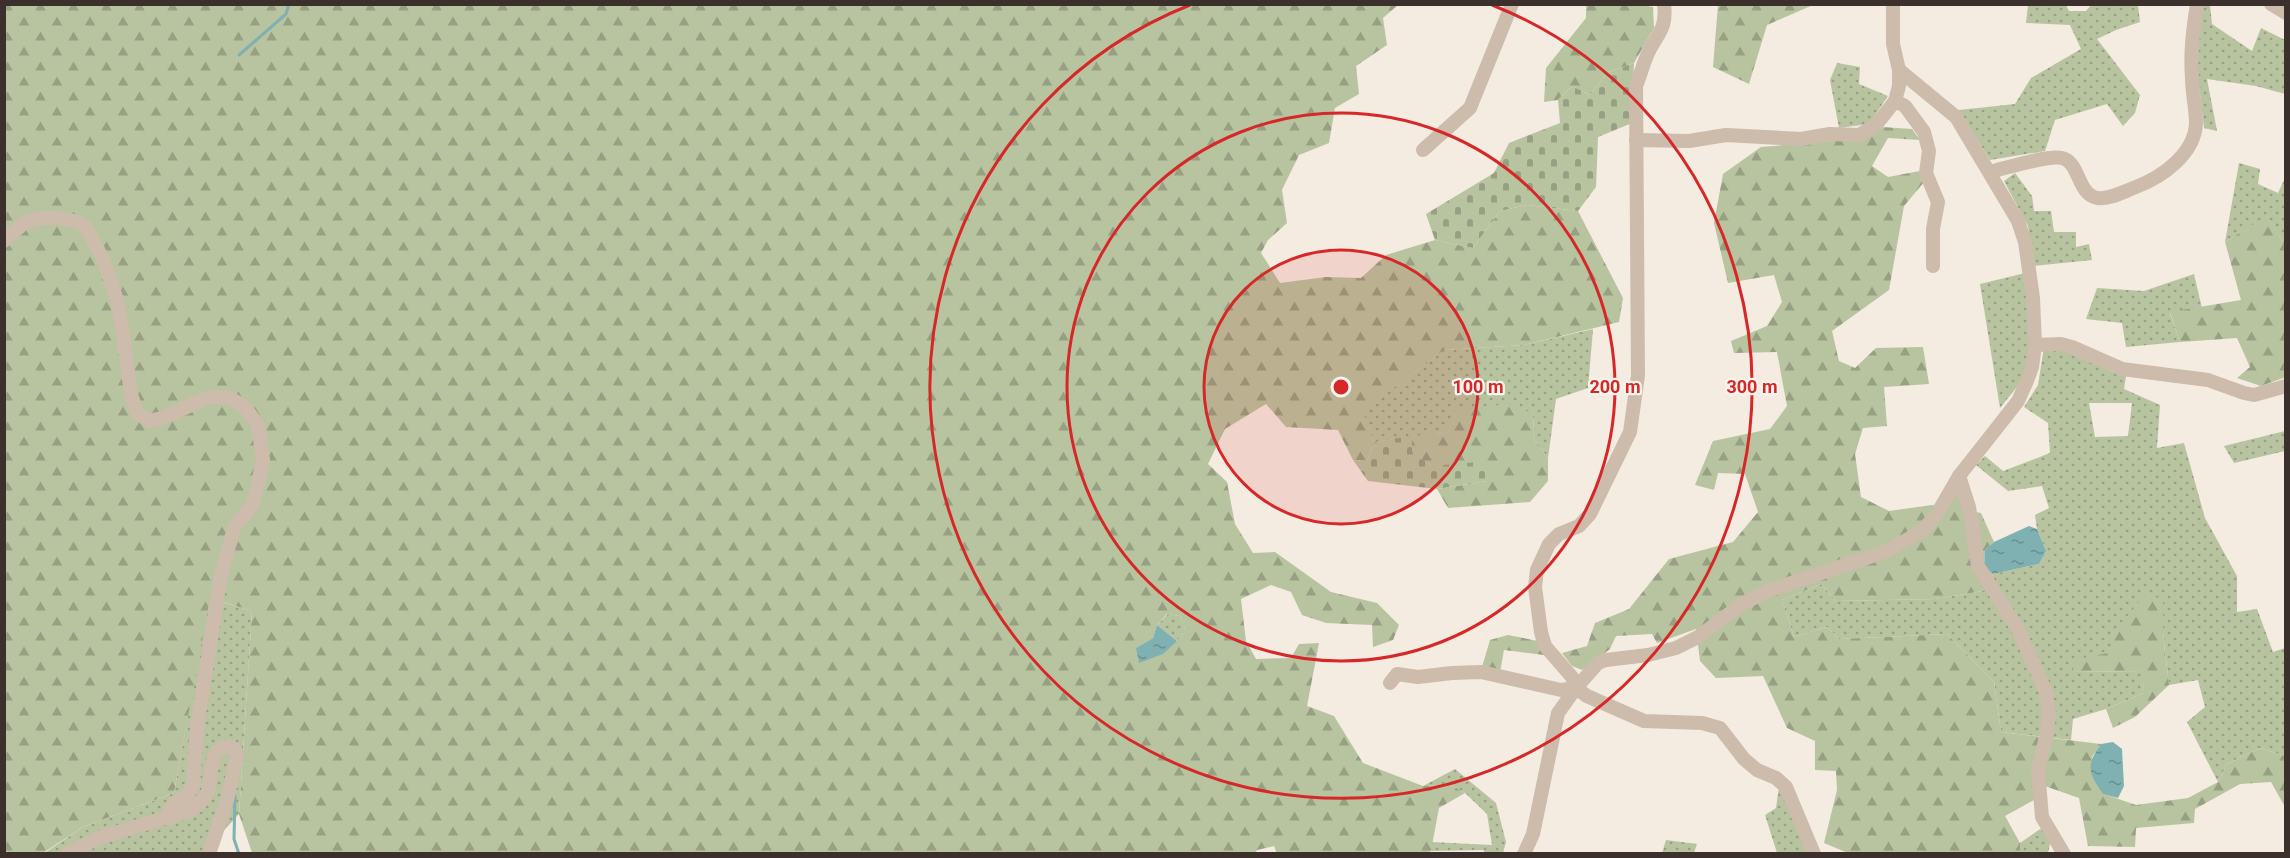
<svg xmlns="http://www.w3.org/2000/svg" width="2290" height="858" viewBox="0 0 2290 858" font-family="Roboto,sans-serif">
<defs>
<pattern id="grass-dots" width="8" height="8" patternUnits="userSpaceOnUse" patternTransform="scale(1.5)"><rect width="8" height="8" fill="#b8c4a0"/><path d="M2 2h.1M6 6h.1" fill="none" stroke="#97a083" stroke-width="1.8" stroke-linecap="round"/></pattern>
<pattern id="forest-firs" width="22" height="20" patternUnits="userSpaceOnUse" patternTransform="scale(1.5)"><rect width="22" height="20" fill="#b8c4a0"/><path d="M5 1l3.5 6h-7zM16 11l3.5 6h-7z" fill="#97a083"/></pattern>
<pattern id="cemetery-stones" width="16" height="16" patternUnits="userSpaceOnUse" patternTransform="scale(1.5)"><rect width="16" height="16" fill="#b8c4a0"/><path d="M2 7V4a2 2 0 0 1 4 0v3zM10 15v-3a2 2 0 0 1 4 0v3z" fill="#97a083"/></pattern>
<pattern id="water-ripples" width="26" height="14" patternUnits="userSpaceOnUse" patternTransform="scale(1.5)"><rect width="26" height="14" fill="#7fb0b2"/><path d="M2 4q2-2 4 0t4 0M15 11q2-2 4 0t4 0" fill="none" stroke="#699091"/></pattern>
</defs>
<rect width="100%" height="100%" fill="#f4ebe1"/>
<g fill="url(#grass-dots)" fill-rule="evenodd">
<polygon points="2028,5 2066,5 2069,11 2086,11 2091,5 2138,5 2140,22 2116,30 2097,39 2140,95 2135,113 2123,126 2107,104 2055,120 2045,151 1990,160 1959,110 2015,104 2031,78 2081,49 2070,25 2026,23"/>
<polygon points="2200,5 2210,5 2212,24 2252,51 2261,28 2285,40 2285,94 2256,86 2207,79 2217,131 2204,128 2194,42"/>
<polygon points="1837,63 1860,67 1859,84 1888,96 1869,124 1839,128 1830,80"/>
<polygon points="2239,163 2260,169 2258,184 2278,193 2285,178 2285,246 2267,217 2225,242"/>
<polygon points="2015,173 2032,196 2034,211 2051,211 2054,232 2076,232 2076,247 2089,244 2092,260 2033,266 2028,226 2004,181"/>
<polygon points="2025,273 2030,357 2020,383 2000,408 1980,284"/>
<polygon points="2194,274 2202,308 2170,313 2180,342 2126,347 2122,323 2086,319 2097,288 2144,291"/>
<polygon points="1593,329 1588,388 1556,399 1548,458 1534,439 1533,413 1444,433 1374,442 1362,411 1444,350 1524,345"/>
<path d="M2044 347 2076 353 2126 376 2124 389 2160 405 2157 448 2184 443 2205 518 2237 576V612L2257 609 2273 652 2285 648V756L2260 748 2227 764 2218 782 2187 722 2205 707 2198 680 2169 685 2163 634V598L2113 652 2074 672 2143 671 2144 693 2106 709 2073 719 2071 740 2001 732 1994 682 1947 634 1839 639 1827 627 1794 637 1782 600 1821 584 1836 601 1935 599 1983 591 1993 574 2039 564 2046 551 2037 529 2035 515 2049 508 2042 486 2008 491 1976 465 1985 456 2003 471 2050 453 2048 423 2024 407 2038 385ZM2089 403H2132L2128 436 2095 437Z"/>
<polygon points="2285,431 2285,451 2234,463 2224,446"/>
<polygon points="209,598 252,611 239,814 220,835 214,853 43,854 83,827 174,793"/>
<polygon points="1168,614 1180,616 1186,631 1177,641 1157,625"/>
<polygon points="1455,769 1496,803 1506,842 1503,853 1486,853 1483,850 1431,851 1431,842 1492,845 1487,814 1465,793 1451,785 1423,786"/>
<polygon points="1779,787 1808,853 1777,853 1765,815 1776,808"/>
<polygon points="2043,827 2051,839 2048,853 2020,853 2020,843"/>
<polygon points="1666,840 1697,844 1694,853 1662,853"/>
</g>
<g fill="url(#forest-firs)" fill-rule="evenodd">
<polygon points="1637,4 1653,7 1654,28 1634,63 1608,72 1590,95 1572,86 1558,100 1544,102 1546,68 1586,18 1586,5"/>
<path d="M5 5H1398L1383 18 1387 45 1356 66 1359 94 1335 108 1329 143 1299 155 1282 190 1287 223 1268 240 1261 253 1280 283 1326 277 1361 278 1386 255 1435 240 1473 248 1500 211 1527 205 1578 211 1623 298 1619 322 1524 345 1444 350 1363 411 1374 442 1367 461 1353 460 1338 430 1286 427 1266 404 1225 429 1208 464 1227 482 1235 524 1253 553 1275 552 1331 592 1377 603 1399 625 1393 640 1373 647 1372 625 1326 623 1302 615 1291 592 1271 585 1241 599 1246 641 1256 659 1291 658 1299 644 1319 643 1307 706 1334 716 1363 763 1423 786 1451 785 1465 793 1439 808 1431 851 1424 854H1277L1274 846 1257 850 1254 854 252 853 239 814 252 611 210 598 174 793 83 827 43 853 5 854ZM1167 614 1180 616 1186 631 1177 641 1136 648 1153 638 1157 625Z"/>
<polygon points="1718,5 1718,4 1813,5 1767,25 1749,84 1713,67"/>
<polygon points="1882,127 1912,129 1920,140 1888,138 1872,166 1888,177 1920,171 1925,181 1904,206 1889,290 1832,331 1839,361 1855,368 1876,348 1923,347 1929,384 1884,387 1887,426 1863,428 1855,454 1861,497 1889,511 1932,505 1945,509 1959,489 1965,510 1981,513 1994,542 1985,550 1984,567 1993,574 1983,591 1935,599 1836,601 1821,584 1782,600 1794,637 1827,627 1839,639 1947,634 1994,682 2001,732 2101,744 2092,757 2104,794 2136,805 2188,798 2218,782 2227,764 2260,748 2285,756 2285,807 2271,782 2240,784 2195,809 2194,823 2136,828 2135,847 2088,846 2079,798 2039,784 2034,800 2005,816 2020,843 2020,853 1848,853 1824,843 1837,790 1836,771 1815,770 1815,741 1787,728 1763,676 1716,678 1700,661 1696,629 1657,643 1652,634 1616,636 1610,649 1582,670 1572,666 1562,653 1587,646 1595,623 1629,609 1669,559 1733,542 1758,512 1745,474 1718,473 1714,490 1695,485 1713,441 1770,429 1787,406 1777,352 1734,353 1731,341 1767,326 1782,302 1774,275 1728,283 1714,223 1723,174 1761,147 1867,138"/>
<polygon points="2267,216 2285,246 2286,377 2261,386 2237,378 2250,367 2237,338 2180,342 2170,312 2241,300 2225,242"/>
<polygon points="1509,404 1533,413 1534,439 1548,458 1548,481 1530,502 1448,508 1437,489 1487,481 1432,466 1411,452 1412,436 1444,433 1455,409"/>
<polygon points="2144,596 2163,598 2163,634 2169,685 2135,717 2113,728 2106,709 2144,693 2142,671 2073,672 2073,660 2113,652 2114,632"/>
<polygon points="1508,635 1538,641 1544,655 1504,650 1500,672 1482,667 1490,640"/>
</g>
<g fill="url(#cemetery-stones)">
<polygon points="1634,63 1632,123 1598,137 1596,187 1578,211 1527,205 1500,211 1473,248 1435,240 1426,214 1494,173 1509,143 1560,123 1558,100 1572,86 1590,95 1608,72"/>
<polygon points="1412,436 1412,452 1432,466 1490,461 1487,481 1437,489 1368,481 1353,460 1367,461 1374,442"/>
</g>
<g fill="url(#water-ripples)">
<polygon points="2029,526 2037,529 2046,551 2039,564 1993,574 1984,567 1985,550 1994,542"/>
<polygon points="1157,625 1177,641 1163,654 1139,663 1136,648 1153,638"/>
<path d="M2113 742 2122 749 2124 786 2118 798 2103 794C2089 774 2085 766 2101 744Z"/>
</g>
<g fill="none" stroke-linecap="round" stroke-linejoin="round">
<g stroke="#7fb0b2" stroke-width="3">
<polyline points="239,55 286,14 289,4"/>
<polyline points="235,796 234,839 239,854"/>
</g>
<g stroke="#cdbbac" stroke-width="14">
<path d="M1664 4C1667 27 1659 32 1650 49 1644 60 1641 74 1636 86L1638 375 1630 432 1590 514 1579 526 1559 534 1549 544 1537 570 1535 587 1541 632 1545 646 1572 677 1576 688 1587 696 1644 721 1702 723 1720 728 1744 759 1757 770 1776 778 1786 787 1814 854"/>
<polyline points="2271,4 2286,13"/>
<polyline points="1895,101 1905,106 1924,132 1929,151 1926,173 1938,202 1933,229 1933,266"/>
<polyline points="1636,140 1689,141 1726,135 1801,139 1830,134 1859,135 1876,125 1895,101 1899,86 1899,70 1893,44 1893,4"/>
<polyline points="1423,150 1470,108 1512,4"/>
<path d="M1990 172C2006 168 2047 155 2062 158 2080 162 2077 194 2097 198 2109 200 2125 191 2136 187 2162 177 2195 154 2196 123 2196 108 2192 93 2192 78 2190 52 2193 29 2197 4"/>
<polyline points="4,241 24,223 40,218 59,218 79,222 87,229 103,259 116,297 122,327 131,394 137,413 149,421 162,418 209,397 228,397 244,406 258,425 263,460 253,504 234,528 221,575 197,726 193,786 187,796 176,802 170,808 169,819"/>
<polyline points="2035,345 2061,344 2072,347 2122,369 2208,380 2244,393 2254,395 2286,386"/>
<polyline points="1959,476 1969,507 1978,566 2018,629 2046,692 2049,713 2047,733 2038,770 2042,817 2064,854"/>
<polyline points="1390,683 1397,674 1418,677 1452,673 1481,672 1561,690 1576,688"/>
<path d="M67 854 98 838 192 810C199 804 204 800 208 791 212 779 209 745 228 747 234 747 235 749 237 756L227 800 209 854"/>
<polyline points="1524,854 1533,834 1558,713 1576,688 1598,663 1606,660 1648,655 1676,648 1698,637 1742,604 1767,591 1887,551 1922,531 1937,514 1959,476 2018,401 2027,381 2032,367 2035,345 2033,298 2025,242 2018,221 1956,117 1899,70"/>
</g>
</g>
<circle cx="1341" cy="387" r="137" fill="#d62828" fill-opacity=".12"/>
<g fill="none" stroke="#d62828" stroke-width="3">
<circle cx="1341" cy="387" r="137"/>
<circle cx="1341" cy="387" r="274"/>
<path d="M1492 5A411 411 0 1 1 1190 5"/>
</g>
<circle cx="1341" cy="387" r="9" fill="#d62828" stroke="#fbf5ee" stroke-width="3"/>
<g font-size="18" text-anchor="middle" font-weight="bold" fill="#d62828" stroke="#fbf5ee" stroke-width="4.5" stroke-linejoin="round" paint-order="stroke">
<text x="1478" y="393">100 m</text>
<text x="1615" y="393">200 m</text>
<text x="1752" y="393">300 m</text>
</g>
<rect width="2290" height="858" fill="none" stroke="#3b302b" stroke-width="12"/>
</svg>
